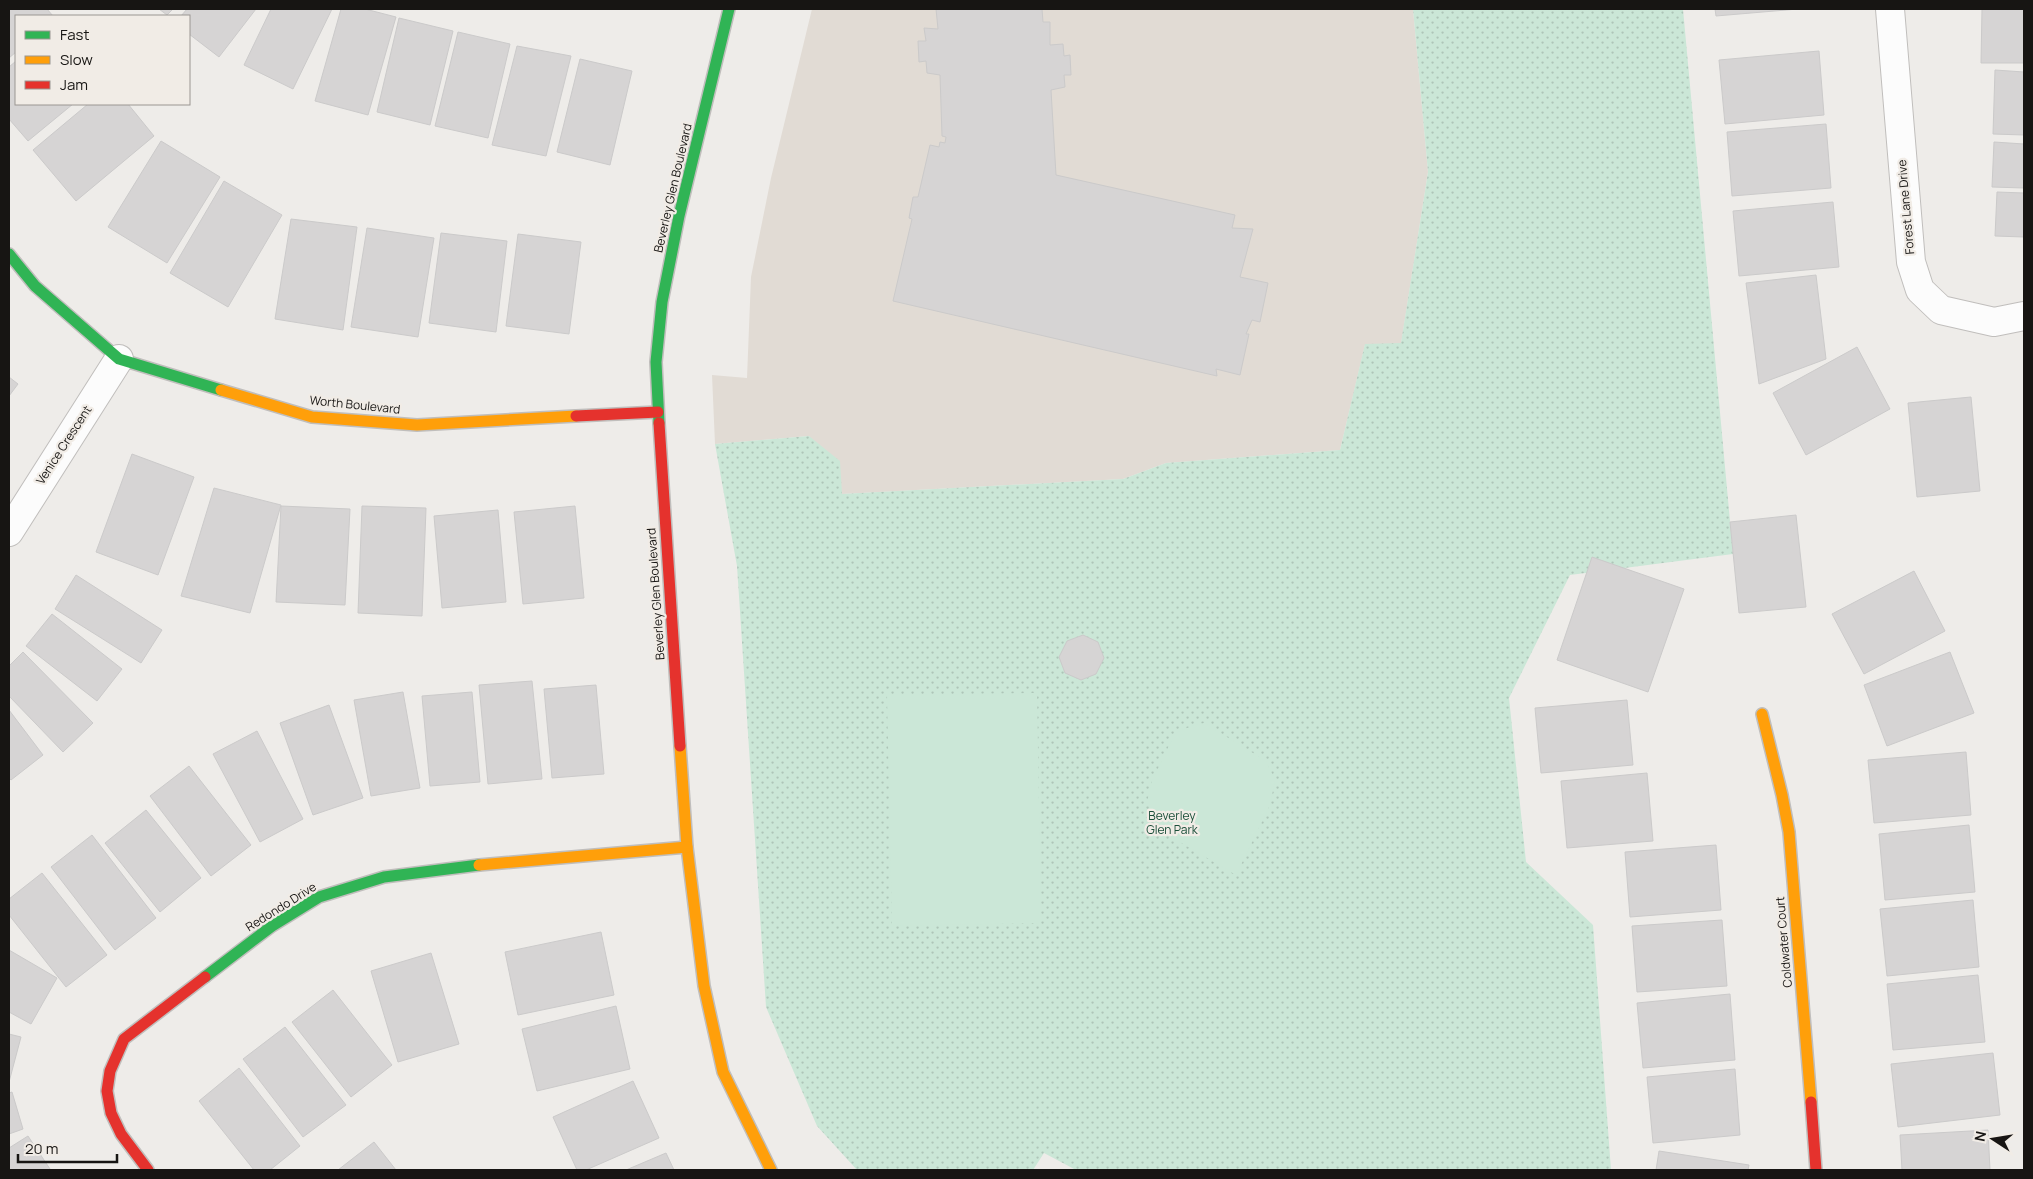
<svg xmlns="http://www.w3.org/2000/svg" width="2033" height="1179" viewBox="0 0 2033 1179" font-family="Manrope,sans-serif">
<defs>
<pattern id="green-dots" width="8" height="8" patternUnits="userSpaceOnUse" patternTransform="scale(1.25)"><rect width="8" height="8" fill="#cbe7d7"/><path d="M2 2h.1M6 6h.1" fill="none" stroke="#aec5b8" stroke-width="1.8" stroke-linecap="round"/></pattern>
</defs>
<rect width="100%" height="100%" fill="#eeece9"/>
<polygon fill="#e1dbd4" points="812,9 1413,9 1428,172 1401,344 1365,345 1340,450 1166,463 1123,479 842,494 809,436 715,444 712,375 747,378 751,277 771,178"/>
<polygon fill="url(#green-dots)" points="1413,9 1683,9 1733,554 1570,575 1509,698 1526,862 1593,925 1611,1170 1076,1170 1044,1153 1033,1170 857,1170 817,1126 766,1007 737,566 715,444 809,436 840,461 842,494 1123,479 1166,463 1340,450 1365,344 1401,343 1428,172"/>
<g fill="#cbe7d7">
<polygon points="1037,693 1041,923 892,926 887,695"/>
<polygon points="1204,723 1266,761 1275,780 1270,805 1236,875 1161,831 1147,802 1152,781 1175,733 1192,726"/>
</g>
<g fill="#d6d4d4" stroke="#cbcaca">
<polygon points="9,9 47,9 53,16 16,16 16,52 9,58"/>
<polygon points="159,9 173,9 167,15"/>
<polygon points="187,9 256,9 219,57 189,34 189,16 181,16"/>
<polygon points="271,9 332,9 293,89 244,65"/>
<polygon points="341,9 365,9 396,17 368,115 315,101"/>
<polygon points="936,9 1042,9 1043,22 1050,22 1050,45 1063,44 1064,56 1070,55 1071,75 1064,75 1065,87 1051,90 1056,175 1235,215 1232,228 1253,229 1240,277 1268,283 1260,322 1252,320 1246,334 1249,334 1240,375 1216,369 1217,376 893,301 912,219 909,218 913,197 918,197 930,145 939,147 940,142 945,143 946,137 942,136 940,75 927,73 926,61 919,62 918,41 926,41 924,28 938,29"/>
<polygon points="1715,9 1798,9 1716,16"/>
<polygon points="1982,9 2024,9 2024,63 1981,63"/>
<polygon points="399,18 453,31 430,125 377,112"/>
<polygon points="458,32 510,44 488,138 435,126"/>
<polygon points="517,46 571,56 546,156 492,145"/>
<polygon points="1819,51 1824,115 1725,124 1719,60"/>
<polygon points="580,59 632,71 610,165 557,152"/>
<polygon points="16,61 16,104 73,104 28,141 9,119 9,67"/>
<polygon points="1995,70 2024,72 2024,135 1993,134"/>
<polygon points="88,104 128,104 154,136 76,201 33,150"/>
<polygon points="1826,124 1831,188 1732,196 1727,132"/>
<polygon points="161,141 220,177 167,263 108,227"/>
<polygon points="1994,142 2024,144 2024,188 1992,187"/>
<polygon points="224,181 282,215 228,307 170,273"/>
<polygon points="1997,192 2024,193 2024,237 1995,236"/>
<polygon points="1833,202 1839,267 1739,276 1733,211"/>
<polygon points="291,219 357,227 343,330 275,319"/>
<polygon points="367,228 434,238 418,337 351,327"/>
<polygon points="441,233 507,241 496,332 429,323"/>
<polygon points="518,234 581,242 569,334 506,326"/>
<polygon points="1816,275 1826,359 1759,384 1746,283"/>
<polygon points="1857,347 1890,409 1806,455 1773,393"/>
<polygon points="9,377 18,384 9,396"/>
<polygon points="1971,397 1980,491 1917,497 1908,403"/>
<polygon points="132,454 194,477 158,575 96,552"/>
<polygon points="214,488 281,505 250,613 181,596"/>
<polygon points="281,506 350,509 345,605 276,602"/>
<polygon points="362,506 426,508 422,616 358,613"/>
<polygon points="575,506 584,598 523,604 514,512"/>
<polygon points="498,510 506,602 442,608 434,516"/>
<polygon points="1796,515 1806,607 1739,613 1730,522"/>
<polygon points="1592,557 1684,589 1648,692 1557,660"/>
<polygon points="1914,571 1945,631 1864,674 1832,614"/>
<polygon points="76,575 162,630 141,663 55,609"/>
<polygon points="52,614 122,669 97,701 26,646"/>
<polygon points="1083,635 1098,642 1104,658 1096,674 1081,680 1065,673 1059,657 1067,641"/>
<polygon points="23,652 93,723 63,752 9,696 9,666"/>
<polygon points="1950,652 1974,713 1887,746 1864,685"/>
<polygon points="532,681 542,779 488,784 479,685"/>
<polygon points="596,685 604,774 552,778 544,689"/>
<polygon points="403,692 420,788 371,796 354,700"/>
<polygon points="472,692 480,782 430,786 422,696"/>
<polygon points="1627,700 1633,765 1541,773 1535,708"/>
<polygon points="329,705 363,798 313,815 280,723"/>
<polygon points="9,710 43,755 11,780 9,778"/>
<polygon points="257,731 303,819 260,842 213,754"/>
<polygon points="1966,752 1971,815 1874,823 1868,760"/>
<polygon points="189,766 251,845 211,876 150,796"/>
<polygon points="1647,773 1653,841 1567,848 1561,781"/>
<polygon points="146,810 201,878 160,912 105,843"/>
<polygon points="1969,825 1975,892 1885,900 1879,834"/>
<polygon points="92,835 156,918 115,950 51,867"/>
<polygon points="1716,845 1721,910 1630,917 1625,852"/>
<polygon points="42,873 107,955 66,987 9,915 9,899"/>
<polygon points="1973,900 1979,967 1887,976 1880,909"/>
<polygon points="1722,920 1727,986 1637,992 1632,926"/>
<polygon points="601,932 614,995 518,1015 505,952"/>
<polygon points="9,950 57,978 31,1024 9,1012"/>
<polygon points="431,953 459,1044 398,1062 371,971"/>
<polygon points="1978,975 1985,1042 1893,1050 1887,984"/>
<polygon points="333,990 392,1065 351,1097 292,1022"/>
<polygon points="1730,994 1735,1060 1643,1068 1637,1003"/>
<polygon points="616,1006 630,1069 537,1091 522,1029"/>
<polygon points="285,1027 346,1105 303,1137 243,1059"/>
<polygon points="9,1034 21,1037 9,1082"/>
<polygon points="1993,1053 2000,1115 1898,1127 1891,1064"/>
<polygon points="239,1068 300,1146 270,1170 254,1170 199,1101"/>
<polygon points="1735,1069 1740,1135 1653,1143 1647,1077"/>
<polygon points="633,1081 659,1138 586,1170 577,1170 553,1117"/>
<polygon points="12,1092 23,1129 9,1134 9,1093"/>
<polygon points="1988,1130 1990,1170 1902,1170 1900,1135"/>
<polygon points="28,1136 50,1169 48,1170 9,1170 9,1148"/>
<polygon points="374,1142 396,1170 338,1170"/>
<polygon points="1659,1151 1749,1165 1748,1170 1656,1170"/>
<polygon points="666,1153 674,1170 626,1170"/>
</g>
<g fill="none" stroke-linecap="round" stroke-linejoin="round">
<g stroke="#c0bebc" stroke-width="30">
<g id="street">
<polyline points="1890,9 1911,262 1920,290 1941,310 1994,322 2024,316"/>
<polyline points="9,532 119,359"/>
</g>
</g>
<g stroke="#c0bebc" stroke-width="14">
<g id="fast">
<polyline points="9,254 35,286 119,359 221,390"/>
<polyline points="659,423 656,362 662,302 679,216 729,9"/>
<polyline points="205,977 272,926 319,897 384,877 479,865"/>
</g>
</g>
<g stroke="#c0bebc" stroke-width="14">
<g id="slow">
<polyline points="221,390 312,417 417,425 576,416"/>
<polyline points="1762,714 1782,795 1789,832 1811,1102"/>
<polyline points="680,746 687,847 704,986 723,1072 771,1170"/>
<polyline points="479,865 687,847"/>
</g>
</g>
<g stroke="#c0bebc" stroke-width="14">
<g id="jam">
<polyline points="576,416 658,412"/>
<polyline points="659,423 680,746"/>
<polyline points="1811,1102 1816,1170"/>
<polyline points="148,1170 121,1134 111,1113 107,1091 110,1071 124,1039 205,977"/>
</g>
</g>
<use href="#street" stroke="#fcfcfc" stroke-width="28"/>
<use href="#fast" stroke="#30b455" stroke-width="11"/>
<use href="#slow" stroke="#ff9f0a" stroke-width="11"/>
<use href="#jam" stroke="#e5322d" stroke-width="11"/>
</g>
<g text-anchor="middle" stroke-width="4.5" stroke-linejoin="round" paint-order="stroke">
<g font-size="12" fill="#171513" stroke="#f1ece6">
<text transform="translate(673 188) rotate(-77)" y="4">Beverley Glen Boulevard</text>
<text transform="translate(1906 207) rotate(-95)" y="4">Forest Lane Drive</text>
<text transform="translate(355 405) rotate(6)" y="4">Worth Boulevard</text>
<text transform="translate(64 445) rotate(-57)" y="4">Venice Crescent</text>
<text transform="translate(656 594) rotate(-94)" y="4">Beverley Glen Boulevard</text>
<text transform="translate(281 907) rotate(-32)" y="4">Redondo Drive</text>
<text transform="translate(1784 942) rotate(-95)" y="4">Coldwater Court</text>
</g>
<g font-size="12" fill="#1a4e39" stroke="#f1ece6">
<text x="1172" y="820">Beverley<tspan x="1172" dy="14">Glen Park</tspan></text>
</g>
</g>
<rect width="2033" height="1179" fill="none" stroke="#171513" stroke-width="20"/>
<rect x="15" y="15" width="175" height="90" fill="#f1ece6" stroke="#9a9692"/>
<rect x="25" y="31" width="25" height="8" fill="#30b455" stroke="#9a9692"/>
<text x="60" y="40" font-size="15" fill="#171513">Fast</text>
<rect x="25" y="56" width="25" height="8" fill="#ff9f0a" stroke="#9a9692"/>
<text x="60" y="65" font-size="15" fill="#171513">Slow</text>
<rect x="25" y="81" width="25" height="8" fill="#e5322d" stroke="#9a9692"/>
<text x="60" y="90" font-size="15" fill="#171513">Jam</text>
<g transform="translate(1993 1139) rotate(282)" stroke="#f1ece6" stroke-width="4" paint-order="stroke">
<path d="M0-4L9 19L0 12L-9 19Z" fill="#171513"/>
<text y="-8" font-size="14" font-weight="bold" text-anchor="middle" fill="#171513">N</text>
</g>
<path d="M18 1154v8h99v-8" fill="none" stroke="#171513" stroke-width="2.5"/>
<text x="25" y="1154" font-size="15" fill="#171513" stroke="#f1ece6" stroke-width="4" paint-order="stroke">20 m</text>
</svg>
